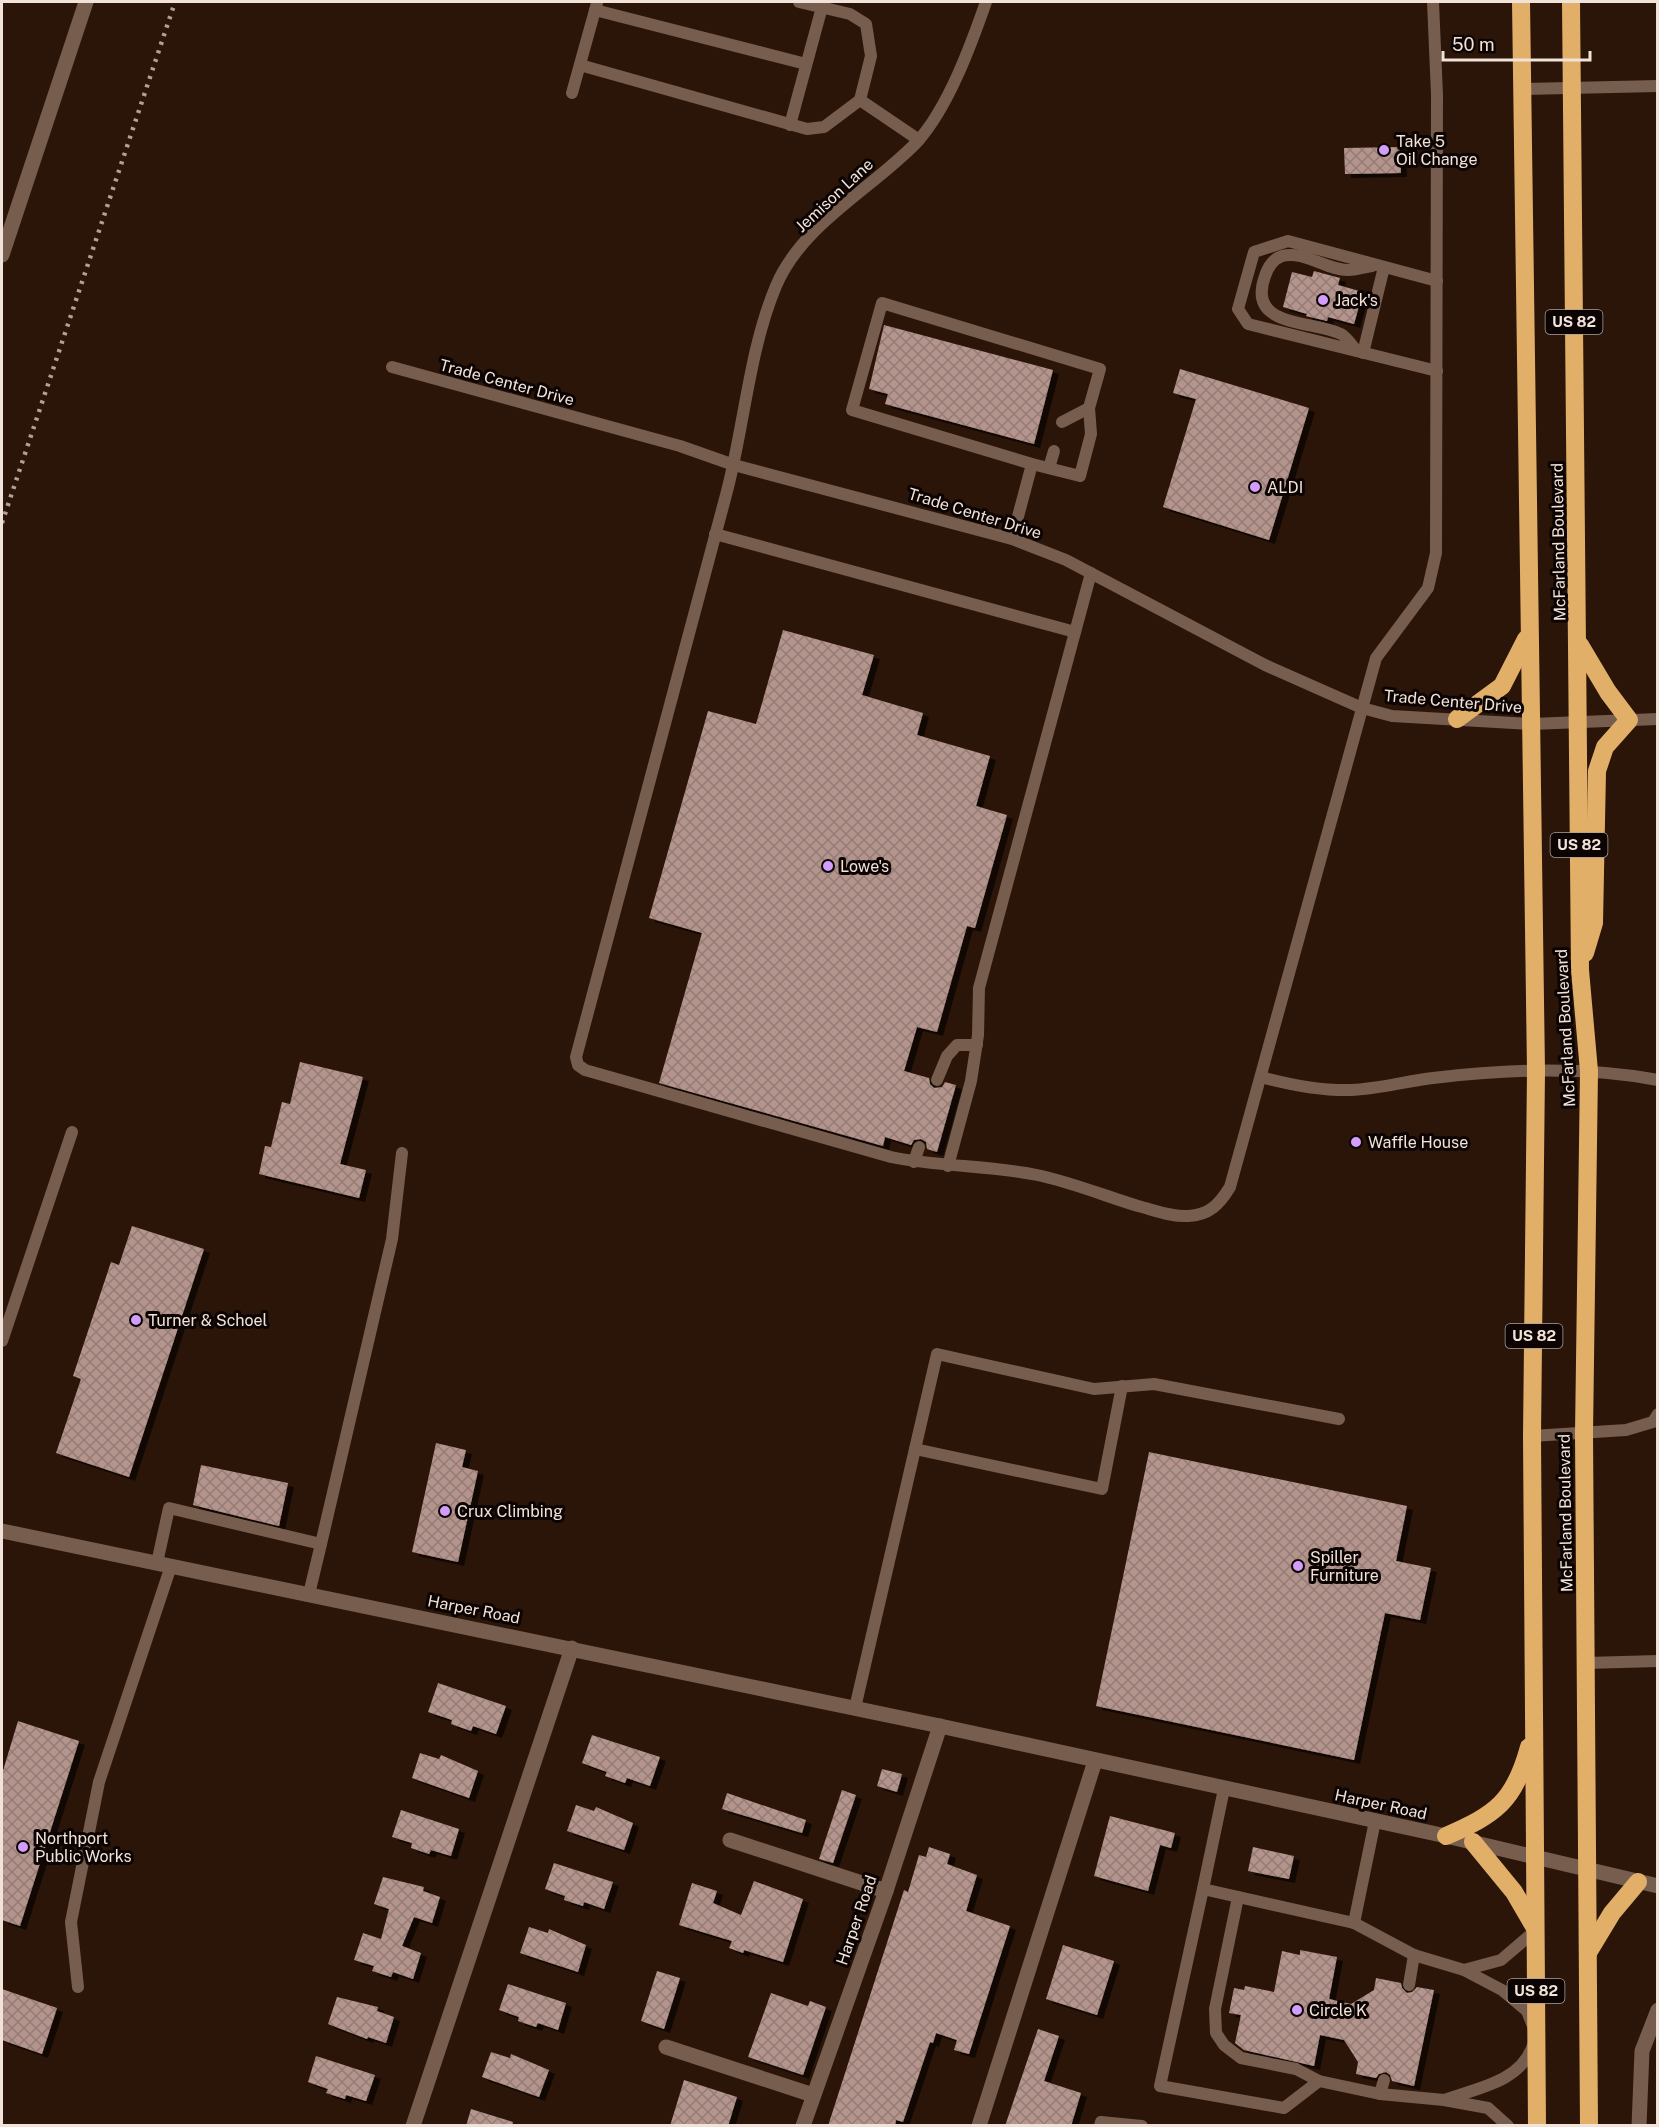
<svg xmlns="http://www.w3.org/2000/svg" width="1659" height="2127" viewBox="0 0 1659 2127" font-family="'Public Sans',sans-serif">
<defs>
<pattern id="building-cross-hatch" width="8" height="8" patternUnits="userSpaceOnUse" patternTransform="scale(1.5)"><rect width="8" height="8" fill="#b4948d"/><path d="M0 0l8 8M0 8l8-8" fill="none" stroke="#947c76"/></pattern>
<filter id="shadow"><feDropShadow dx="6" dy="4" stdDeviation="0" flood-color="#0009"/></filter>
</defs>
<rect width="100%" height="100%" fill="#2a1508"/>
<g fill="url(#building-cross-hatch)" filter="url(#shadow)">
<polygon points="1400,147 1401,173 1345,174 1344,148"/>
<polygon points="1314,271 1340,278 1338,285 1363,292 1354,324 1328,317 1327,321 1306,316 1307,314 1283,307 1292,272 1312,277"/>
<polygon points="884,325 1053,370 1034,444 885,404 888,394 869,389"/>
<polygon points="1180,369 1309,408 1269,540 1163,507 1196,399 1173,393"/>
<polygon points="783,630 874,655 862,695 923,713 917,735 990,756 976,806 1007,815 975,928 967,926 937,1032 917,1027 904,1071 929,1078 930,1084 934,1088 942,1087 945,1082 956,1085 937,1152 927,1149 926,1142 921,1139 914,1140 911,1145 885,1137 883,1146 659,1083 702,933 649,918 708,711 756,724"/>
<polygon points="300,1062 363,1077 340,1164 366,1170 359,1198 259,1174 265,1146 271,1147 282,1102 290,1104"/>
<polygon points="132,1226 204,1249 129,1477 56,1453 81,1379 73,1376 111,1262 119,1265"/>
<polygon points="436,1443 466,1450 462,1467 478,1471 458,1562 412,1552"/>
<polygon points="1149,1452 1407,1506 1396,1561 1431,1568 1420,1620 1385,1613 1354,1760 1096,1706"/>
<polygon points="201,1465 288,1483 279,1526 193,1505"/>
<polygon points="438,1683 506,1706 496,1734 473,1726 471,1731 451,1724 452,1720 428,1712"/>
<polygon points="18,1721 79,1741 20,1926 2,1920 2,1774"/>
<polygon points="592,1735 660,1757 650,1786 627,1778 625,1783 605,1776 607,1772 582,1763"/>
<polygon points="420,1753 439,1759 441,1755 478,1771 469,1798 412,1778"/>
<polygon points="882,1769 902,1774 897,1792 877,1786"/>
<polygon points="842,1790 856,1795 833,1863 819,1859"/>
<polygon points="727,1793 806,1820 802,1833 722,1809"/>
<polygon points="576,1805 594,1811 596,1807 633,1823 624,1850 567,1831"/>
<polygon points="401,1810 459,1829 451,1856 431,1850 429,1854 411,1848 412,1843 392,1837"/>
<polygon points="1110,1816 1175,1833 1171,1848 1160,1845 1148,1891 1094,1876"/>
<polygon points="929,1847 950,1854 947,1864 977,1875 966,1911 1010,1926 969,2054 954,2050 957,2040 936,2033 933,2043 930,2042 903,2122 896,2120 895,2126 828,2126 904,1890 908,1892 919,1855 926,1857"/>
<polygon points="1253,1847 1294,1856 1289,1879 1248,1871"/>
<polygon points="554,1863 613,1882 604,1909 584,1902 583,1906 564,1900 565,1896 545,1889"/>
<polygon points="383,1877 424,1887 423,1891 440,1897 432,1923 414,1917 402,1946 421,1953 413,1979 393,1972 391,1977 372,1971 374,1966 354,1960 363,1933 381,1939 389,1909 374,1904"/>
<polygon points="754,1881 803,1899 783,1962 744,1950 743,1953 729,1948 732,1941 679,1925 692,1883 717,1891 713,1903 741,1915"/>
<polygon points="529,1927 548,1933 549,1929 586,1945 578,1972 520,1953"/>
<polygon points="1063,1945 1114,1961 1097,2015 1046,1999"/>
<polygon points="1300,1950 1337,1957 1329,1999 1351,2004 1374,1990 1376,1978 1401,1983 1402,1988 1407,1993 1412,1992 1417,1987 1434,1990 1414,2086 1392,2081 1390,2075 1386,2072 1379,2074 1376,2078 1356,2074 1358,2062 1344,2040 1320,2035 1314,2066 1244,2050 1235,2043 1241,2015 1229,2013 1234,1988 1244,1990 1245,1986 1274,1992 1282,1951 1300,1955"/>
<polygon points="657,1971 680,1978 664,2029 641,2021"/>
<polygon points="508,1984 566,2003 558,2030 538,2023 536,2027 518,2021 519,2017 499,2010"/>
<polygon points="2,1989 57,2008 42,2054 2,2040"/>
<polygon points="771,1993 808,2006 810,2001 826,2007 803,2075 748,2057"/>
<polygon points="337,1997 378,2007 377,2011 394,2017 386,2043 368,2037 367,2039 328,2024"/>
<polygon points="1038,2029 1059,2036 1044,2081 1081,2093 1071,2126 1005,2126"/>
<polygon points="491,2052 510,2058 511,2054 549,2070 539,2097 482,2077"/>
<polygon points="316,2056 375,2075 366,2101 346,2095 345,2099 326,2093 328,2089 308,2082"/>
<polygon points="684,2080 737,2097 728,2126 670,2126"/>
<polygon points="471,2109 513,2122 512,2126 466,2126"/>
</g>
<g fill="none" stroke-linecap="round" stroke-linejoin="round">
<g stroke="#765d4e" stroke-width="12">
<polyline points="799,2 850,14 866,24 871,56 860,100 919,140"/>
<path d="M986 2C971 45 948 108 917 142 872 189 802 224 776 286 749 350 744 428 726 495 676 682 626 870 576 1057L578 1065 585 1070 891 1157C939 1167 989 1165 1037 1175 1071 1182 1105 1196 1138 1206 1154 1210 1171 1217 1188 1216 1209 1215 1219 1205 1230 1187L1376 658 1428 588 1436 553 1437 95 1433 2"/>
<polyline points="595,10 806,64"/>
<polyline points="580,65 807,129 824,127 860,100"/>
<polyline points="1522,89 1658,86"/>
<polyline points="572,93 597,3"/>
<polyline points="790,125 822,7"/>
<path d="M1357 351C1352 346 1347 337 1341 334 1312 320 1246 328 1265 276 1268 267 1273 259 1282 256 1304 250 1328 271 1349 270 1356 270 1364 267 1372 266"/>
<polyline points="1363,353 1384,267"/>
<polyline points="392,367 680,446 734,465 1012,539 1066,560 1265,665 1362,708 1392,716 1531,724 1658,719"/>
<polyline points="1437,371 1248,324 1238,309 1254,252 1288,241 1437,281"/>
<polyline points="1062,422 1089,408"/>
<polyline points="1049,468 1054,451"/>
<polyline points="715,534 1075,632"/>
<polyline points="1012,539 1032,464 1080,476 1091,434 1089,408 1100,369 882,303 852,410 1032,464"/>
<path d="M1261 1077C1291 1085 1320 1091 1351 1090 1379 1089 1406 1081 1433 1078 1507 1069 1584 1066 1658 1080"/>
<polyline points="937,1080 947,1056 957,1045 977,1045"/>
<polyline points="914,1162 919,1147"/>
<polyline points="948,1166 971,1081 978,1035 979,988 1091,573"/>
<polyline points="2,1341 72,1132"/>
<polyline points="1532,1436 1626,1430 1653,1422 1658,1414"/>
<polyline points="915,1449 1102,1489 1122,1386"/>
<polyline points="321,1544 392,1239 402,1153"/>
<polyline points="157,1563 169,1508 321,1544 309,1594"/>
<polyline points="1586,1663 1658,1661"/>
<polyline points="855,1708 937,1354 1094,1389 1154,1384 1339,1419"/>
<polyline points="1203,1889 1224,1789"/>
<polyline points="1238,1897 1215,2009 1216,2033 1224,2045 1241,2058 1296,2069 1319,2081"/>
<polyline points="1354,1923 1375,1821"/>
<polyline points="1464,1970 1501,1960 1536,1930"/>
<polyline points="1409,1985 1414,1955"/>
<polyline points="78,1987 71,1922 99,1782 171,1566"/>
<polyline points="1380,2094 1384,2080"/>
<path d="M1444 2100C1477 2088 1521 2082 1533 2045"/>
<polyline points="1100,2126 1101,2122 1142,2126"/>
<polyline points="1508,2126 1488,2108 1444,2100 1380,2094 1319,2081 1284,2108 1160,2086 1203,1889 1354,1923 1414,1955 1464,1970 1502,1990 1527,2011 1533,2026"/>
</g>
<g stroke="#765d4e" stroke-width="15">
<polyline points="730,1840 886,1891"/>
<polyline points="666,2047 813,2095"/>
<polyline points="413,2126 572,1648"/>
<polyline points="803,2126 886,1891 940,1726"/>
<polyline points="979,2126 1095,1761"/>
<polyline points="1639,2126 1642,2051 1658,2010"/>
</g>
<g stroke="#765d4e" stroke-width="15">
<polyline points="2,255 86,2"/>
<polyline points="2,1531 940,1726 1446,1836 1658,1886"/>
</g>
<g stroke="#e2af69" stroke-width="18">
<polyline points="1521,2 1536,1071 1532,1436 1537,2126"/>
<polyline points="1571,2 1580,970 1589,1071 1584,1434 1589,2126"/>
<polyline points="1580,645 1608,692 1629,720 1605,747 1597,771 1594,923 1585,953"/>
<polyline points="1457,719 1502,686 1526,639"/>
<path d="M1446 1836C1496 1814 1514 1802 1529 1747"/>
<polyline points="1473,1842 1514,1892 1535,1928"/>
<polyline points="1589,1951 1612,1913 1638,1882"/>
</g>
<polyline stroke="#b2a197" stroke-width="4.5" stroke-dasharray="3 6" stroke-linecap="butt" points="2,523 175,2"/>
</g>
<g fill="#d29dfd" stroke="#0c0402" stroke-width="2">
<circle cx="1384" cy="150" r="6"/>
<circle cx="1323" cy="300" r="6"/>
<circle cx="1255" cy="487" r="6"/>
<circle cx="828" cy="866" r="6"/>
<circle cx="1356" cy="1142" r="6"/>
<circle cx="136" cy="1320" r="6"/>
<circle cx="445" cy="1511" r="6"/>
<circle cx="1298" cy="1566" r="6"/>
<circle cx="23" cy="1847" r="6"/>
<circle cx="1297" cy="2010" r="6"/>
</g>
<g text-anchor="middle" stroke-width="6" stroke-linejoin="round" paint-order="stroke">
<g fill="#0c0402" stroke="#ada099" stroke-width="1.5">
<rect x="1545.5" y="310" width="57" height="24" rx="4.5"/>
<rect x="1550.5" y="833" width="57" height="24" rx="4.5"/>
<rect x="1505.5" y="1324" width="57" height="24" rx="4.5"/>
<rect x="1507.5" y="1979" width="57" height="24" rx="4.5"/>
</g>
<g font-size="15" font-weight="bold" fill="#f2e3da">
<text x="1574" y="327">US 82</text>
<text x="1579" y="850">US 82</text>
<text x="1534" y="1341">US 82</text>
<text x="1536" y="1996">US 82</text>
</g>
<g font-size="16" fill="#f2e3da" stroke="#0c0402" text-anchor="start">
<text x="1396" y="147">Take 5<tspan x="1396" dy="18">Oil Change</tspan></text>
<text x="1335" y="306">Jack's</text>
<text x="1267" y="493">ALDI</text>
<text x="840" y="872">Lowe's</text>
<text x="1368" y="1148">Waffle House</text>
<text x="148" y="1326">Turner &amp; Schoel</text>
<text x="457" y="1517">Crux Climbing</text>
<text x="1310" y="1563">Spiller<tspan x="1310" dy="18">Furniture</tspan></text>
<text x="35" y="1844">Northport<tspan x="35" dy="18">Public Works</tspan></text>
<text x="1309" y="2016">Circle K</text>
</g>
<g font-size="16" fill="#f2e3da" stroke="#0c0402">
<text transform="translate(834 195) rotate(-43)" y="6">Jemison Lane</text>
<text transform="translate(507 382) rotate(15)" y="6">Trade Center Drive</text>
<text transform="translate(975 513) rotate(17)" y="6">Trade Center Drive</text>
<text transform="translate(1558 542) rotate(-91)" y="6">McFarland Boulevard</text>
<text transform="translate(1453 701) rotate(5)" y="6">Trade Center Drive</text>
<text transform="translate(1565 1028) rotate(-93)" y="6">McFarland Boulevard</text>
<text transform="translate(1565 1513) rotate(-91)" y="6">McFarland Boulevard</text>
<text transform="translate(474 1609) rotate(11)" y="6">Harper Road</text>
<text transform="translate(1381 1804) rotate(12)" y="6">Harper Road</text>
<text transform="translate(856 1920) rotate(-71)" y="6">Harper Road</text>
</g>
</g>
<rect width="1659" height="2127" fill="none" stroke="#f2e3da" stroke-width="6"/>
<path d="M1443 51v9h147v-9" fill="none" stroke="#f2e3da" stroke-width="3"/>
<text x="1452" y="51" font-size="18" fill="#f2e3da" stroke="#0c0402" stroke-width="4.5" paint-order="stroke">50 m</text>
</svg>
